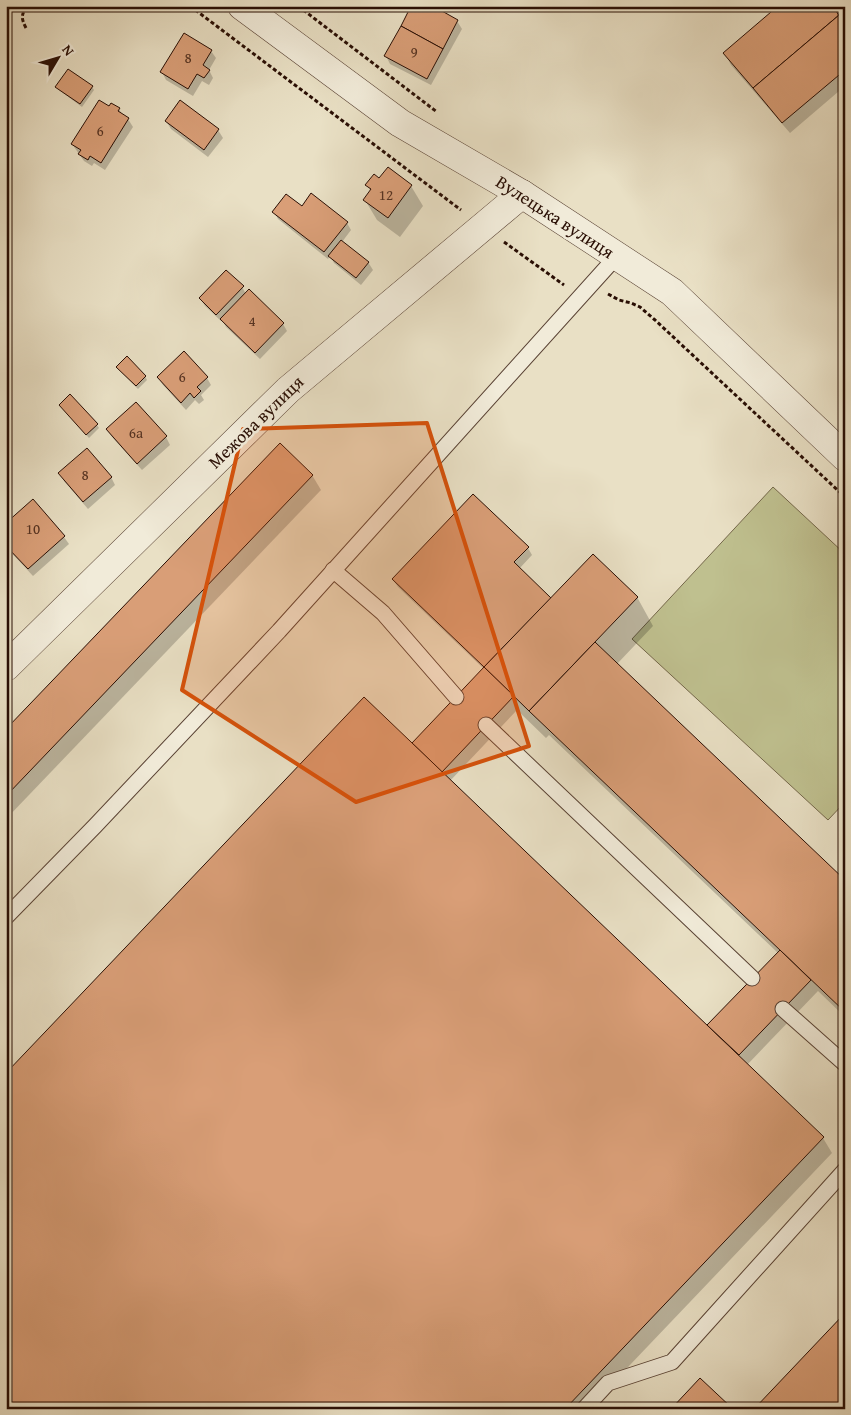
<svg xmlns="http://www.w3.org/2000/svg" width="851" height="1415" viewBox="0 0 851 1415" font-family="'Gentium Book Plus',serif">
<rect width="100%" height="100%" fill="#e9e0c5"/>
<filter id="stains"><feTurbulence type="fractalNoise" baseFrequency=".004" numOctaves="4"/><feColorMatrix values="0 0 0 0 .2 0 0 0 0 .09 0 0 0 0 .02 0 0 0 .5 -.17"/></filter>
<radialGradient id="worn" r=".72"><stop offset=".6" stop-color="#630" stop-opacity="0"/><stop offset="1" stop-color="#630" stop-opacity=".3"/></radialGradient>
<polygon fill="#bfc08f" stroke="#74674a" points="773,487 845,554 845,802 828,820 632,639"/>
<g fill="#0003" fill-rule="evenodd">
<polygon points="830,6 839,17 845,12 845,86 790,133 731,65 725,53"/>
<polygon points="457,21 462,29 431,85 390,64 386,56"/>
<polygon points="211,51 216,58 209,70 213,78 209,85 202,81 193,96 166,80 162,72"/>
<polygon points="57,87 92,87 94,90 82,107 59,90"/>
<polygon points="109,107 119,109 123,116 128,119 133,127 105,170 94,163 92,166 84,161 72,144"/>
<polygon points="166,121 218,130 223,138 208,157 171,129"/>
<polygon points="380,180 411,186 423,206 400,237 377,220 365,200 371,192 367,185"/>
<polygon points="302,208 347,223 351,230 342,242 368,262 373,270 361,285 334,263 330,256 328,259 278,219 274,212"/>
<polygon points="242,287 246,294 283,324 287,331 260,359 226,327 222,320 221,321 205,306 200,298"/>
<polygon points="120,371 145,376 147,380 138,389"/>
<polygon points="158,377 207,378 211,385 201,395 204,400 199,404 195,400 186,410 163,385"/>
<polygon points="136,404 166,437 170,445 142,470 112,437 107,430"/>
<polygon points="60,405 97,425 99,428 89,438"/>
<polygon points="60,474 111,477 115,485 88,509 64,481"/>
<polygon points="312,475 321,490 6,819 6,731"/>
<polygon points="6,524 64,537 69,544 33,576 6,547"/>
<path d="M528 548 532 555 519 569 551 599 637 597 653 626 617 664 845 882V1017L818 991 747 1065 823 1138 832 1153 588 1409H6L412 745 484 669 398 587 393 580ZM517 710 546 738 549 735 778 953 707 1027 450 781Z"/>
<polygon points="6,587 11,594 6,598"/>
</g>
<g fill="#d99e77" stroke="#290e04">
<polygon points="411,6 433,6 458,20 443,49 401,26"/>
<polygon points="778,6 831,6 839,15 753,88 723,53"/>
<polygon points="845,10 845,70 782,123 753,88"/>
<polygon points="401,26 443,49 427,79 384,56"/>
<polygon points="184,33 212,50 203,65 210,70 204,78 197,74 188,89 160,72"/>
<polygon points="68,69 93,86 80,104 55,87"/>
<polygon points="99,100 109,106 111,103 120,108 118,111 129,118 101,163 90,156 88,160 78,154 81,150 71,144"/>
<polygon points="180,100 219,129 204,150 165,121"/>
<polygon points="388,167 412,185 388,218 363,200 371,189 365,185 374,174 379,178"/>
<polygon points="311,193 348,222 324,252 272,212 286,194 302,206"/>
<polygon points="341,240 369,262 356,278 328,256"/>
<polygon points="226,270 244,286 216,315 199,298"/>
<polygon points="249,289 284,323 255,353 220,319"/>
<polygon points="184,351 208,377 197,387 201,391 194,398 190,393 181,403 157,377"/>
<polygon points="127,356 146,376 136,386 116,367"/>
<polygon points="70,394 98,424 86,435 59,405"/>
<polygon points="136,402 167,436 137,464 106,429"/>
<polygon points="280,443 313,475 6,796 6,729"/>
<polygon points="87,448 112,477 83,502 58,473"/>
<polygon points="473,494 529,547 514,562 551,598 484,667 392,579"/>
<polygon points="33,499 65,536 28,569 6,546 6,523"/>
<polygon points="593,554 638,597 529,711 484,667"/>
<polygon points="595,642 845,880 845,1012 529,711"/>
<polygon points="484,667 514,696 442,772 412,743"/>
<polygon points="364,697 824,1137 565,1409 6,1409 6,1073"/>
<polygon points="780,950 811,980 739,1055 707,1025"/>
<polygon points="845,1313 845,1409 754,1409"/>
<polygon points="700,1378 733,1409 671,1409"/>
</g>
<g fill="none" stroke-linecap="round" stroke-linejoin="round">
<g stroke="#594234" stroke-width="17">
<g id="service">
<polyline points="333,570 383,613 456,697"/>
<polyline points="486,725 752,978"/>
<polyline points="6,917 95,826 279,631 616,257"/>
<polyline points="783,1009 845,1064"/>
<polyline points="584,1409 608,1383 672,1362 845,1170"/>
</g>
</g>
<g stroke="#594234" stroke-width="29">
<polyline id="minor" points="6,667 288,390 522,194"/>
</g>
<g stroke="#594234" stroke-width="29">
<polyline id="tertiary" points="242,6 400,123 522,194 672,292 845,457"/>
</g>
<g stroke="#290e04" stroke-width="3" stroke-dasharray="4 2.5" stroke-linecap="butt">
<polyline points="190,6 461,210"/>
<polyline points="298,6 437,112"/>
<path d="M26 28C21 18 21 15 27 6"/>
<polyline points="504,242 564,285"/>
<polyline points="608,294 619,300 631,303 640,307 655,320 845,497"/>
</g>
<use href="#service" stroke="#f1ebd9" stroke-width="15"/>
<use href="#minor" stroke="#f1ebd9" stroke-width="28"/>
<use href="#tertiary" stroke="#f1ebd9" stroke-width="28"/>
</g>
<path fill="#d5520b" fill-opacity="0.2" stroke="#d5520b" stroke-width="4" stroke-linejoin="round" d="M427 423 529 746 356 802 182 690 243 429Z"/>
<g text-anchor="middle" stroke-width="5" stroke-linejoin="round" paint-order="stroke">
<g font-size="15" fill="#553221">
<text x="414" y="57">9</text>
<text x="188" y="63">8</text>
<text x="100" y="136">6</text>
<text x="386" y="200">12</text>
<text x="252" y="326">4</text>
<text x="182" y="382">6</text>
<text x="136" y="438">6а</text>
<text x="85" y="480">8</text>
<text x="33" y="534">10</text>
</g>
<g font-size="18" fill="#290e04" stroke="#f1ebd9">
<text transform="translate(555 217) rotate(33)" y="6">Вулецька вулиця</text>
<text transform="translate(256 422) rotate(-44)" y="6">Межова вулиця</text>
</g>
</g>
<rect width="851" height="1415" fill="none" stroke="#e9e0c5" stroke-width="25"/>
<rect x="8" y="8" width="836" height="1400" fill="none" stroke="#290e04" stroke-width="2.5"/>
<rect x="12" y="12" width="826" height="1390" fill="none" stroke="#290e04"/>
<g transform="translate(58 58) rotate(52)" stroke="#f1ebd9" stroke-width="4" paint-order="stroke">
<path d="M0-4L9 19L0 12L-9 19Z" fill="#290e04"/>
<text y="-8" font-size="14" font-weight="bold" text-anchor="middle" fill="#290e04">N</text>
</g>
<rect width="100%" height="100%" filter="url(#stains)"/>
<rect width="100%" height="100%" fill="url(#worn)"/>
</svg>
